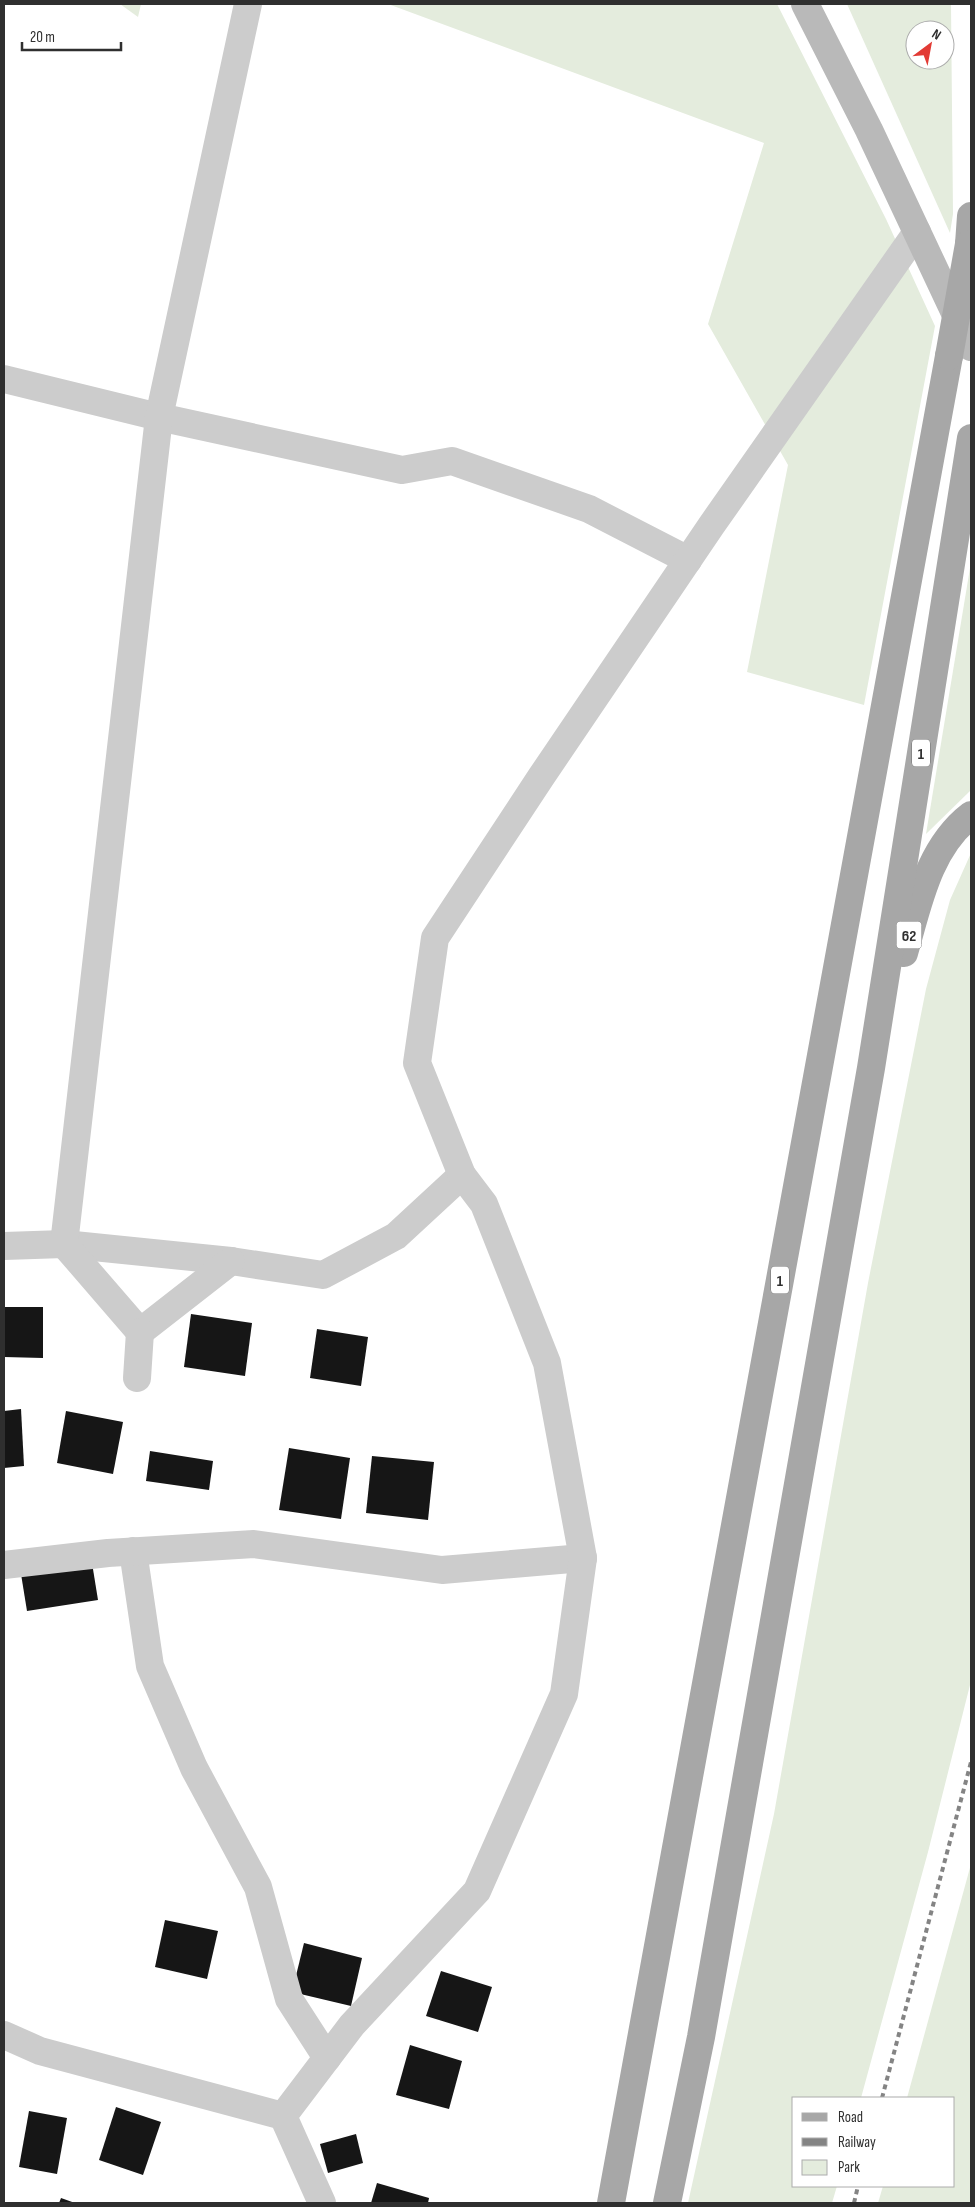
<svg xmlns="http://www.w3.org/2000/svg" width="975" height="2207" viewBox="0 0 975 2207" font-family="'Sofia Sans Condensed',sans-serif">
<rect width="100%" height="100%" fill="#fff"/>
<g fill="#e4ecdd" fill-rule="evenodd">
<polygon points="120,4 141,4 138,17"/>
<polygon points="388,4 777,4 886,219 935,326 864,705 747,672 788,465 708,324 764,143"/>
<path d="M847 4H951L953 214 950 233ZM915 30H945V60H915Z"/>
<polygon points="971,562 971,790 926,834"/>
<polygon points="971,853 971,1681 928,1852 861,2098 794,2098 794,2186 837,2186 832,2203 688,2203 774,1814 868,1283 926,989 950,900"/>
<polygon points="971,1864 971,2203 878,2203 883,2186 954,2186 954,2098 907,2098"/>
</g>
<g fill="#161616">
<polygon points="4,1307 43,1307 43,1358 4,1357"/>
<polygon points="191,1314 252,1323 245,1376 184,1367"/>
<polygon points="317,1329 368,1337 361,1386 310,1378"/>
<polygon points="21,1409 24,1466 4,1468 4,1411"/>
<polygon points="66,1411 123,1422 113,1474 57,1463"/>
<polygon points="289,1448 350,1458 341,1519 279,1510"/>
<polygon points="150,1451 213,1461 209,1490 146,1481"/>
<polygon points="372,1456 434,1462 428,1520 366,1513"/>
<polygon points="92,1563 98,1600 27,1611 21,1574"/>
<polygon points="165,1920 218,1931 207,1979 155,1967"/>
<polygon points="304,1943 362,1958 351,2006 292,1992"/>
<polygon points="441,1971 492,1987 478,2032 426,2016"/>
<polygon points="410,2045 462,2061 449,2109 396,2095"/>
<polygon points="116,2107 161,2122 143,2175 99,2160"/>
<polygon points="29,2111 67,2118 57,2174 19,2167"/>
<polygon points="356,2134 363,2163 328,2173 320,2144"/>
<polygon points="377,2183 429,2198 428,2203 371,2203"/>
<polygon points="61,2198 75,2203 59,2203"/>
</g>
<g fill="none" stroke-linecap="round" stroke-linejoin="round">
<g stroke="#ccc" stroke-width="28">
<polyline points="4,379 159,417 402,470 452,461 589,509 688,560"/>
<polyline points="4,1246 64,1244 231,1261 323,1275 396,1236 462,1175"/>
<polyline points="231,1261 140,1332 64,1244 159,417 248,4"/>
<polyline points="137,1378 140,1332"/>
<polyline points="133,1551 150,1666 194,1768 258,1887 289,1999 327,2058"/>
<polyline points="4,1565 108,1553 254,1544 442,1570 583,1558"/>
<polyline points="4,2035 40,2051 283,2116"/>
<polyline points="322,2203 283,2116 352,2025 477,1891 564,1694 583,1558 547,1363 484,1204 462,1175 417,1063 435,938 541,777 711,526 917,232"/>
</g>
<polyline stroke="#b9b9b9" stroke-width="28" points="805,4 869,130 971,347"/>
<g stroke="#a7a7a7" stroke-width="28">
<polyline points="969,244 971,216"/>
<path d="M904 953C918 905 928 848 971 815"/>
<polyline points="611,2203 949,356"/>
<polyline points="667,2203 701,2037 871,1068 971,438"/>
</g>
<g stroke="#848484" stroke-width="4" stroke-dasharray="5 4" stroke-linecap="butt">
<polyline points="882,2098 971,1762"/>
<polyline points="854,2203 858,2186"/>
</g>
<polyline stroke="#a7a7a7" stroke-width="28" points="949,356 969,244"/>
</g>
<g text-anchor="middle" stroke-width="5" stroke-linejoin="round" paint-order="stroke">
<g fill="#fff" stroke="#6d6d6d" stroke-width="1">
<rect x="912" y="739.5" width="18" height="27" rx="4"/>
<rect x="896.5" y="921.5" width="25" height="27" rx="4"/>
<rect x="771" y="1266.5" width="18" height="27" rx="4"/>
</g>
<g font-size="16" font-weight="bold" fill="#2f2f2f">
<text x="921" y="759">1</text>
<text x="909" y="941">62</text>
<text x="780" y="1286">1</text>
</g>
</g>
<rect width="975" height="2207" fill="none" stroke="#2f2f2f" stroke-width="10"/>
<rect x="792" y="2097" width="162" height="90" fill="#ffffff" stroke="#acacac"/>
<rect x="802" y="2113" width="25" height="8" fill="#a7a7a7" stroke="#acacac"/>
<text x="838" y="2122" font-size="15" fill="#2f2f2f">Road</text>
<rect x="802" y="2138" width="25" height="8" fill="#848484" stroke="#acacac"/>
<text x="838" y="2147" font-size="15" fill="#2f2f2f">Railway</text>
<rect x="802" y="2160" width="25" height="15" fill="#e4ecdd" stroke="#acacac"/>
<text x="838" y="2172" font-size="15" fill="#2f2f2f">Park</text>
<g transform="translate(930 45) rotate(32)"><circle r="24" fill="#ffffff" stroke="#acacac"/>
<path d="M0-4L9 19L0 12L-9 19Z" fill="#e23b35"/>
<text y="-8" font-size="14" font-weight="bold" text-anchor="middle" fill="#2f2f2f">N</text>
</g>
<path d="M22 42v8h99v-8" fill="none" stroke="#2f2f2f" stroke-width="2.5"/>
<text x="30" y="42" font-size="15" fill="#2f2f2f" stroke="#ffffff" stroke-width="4" paint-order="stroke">20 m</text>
</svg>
